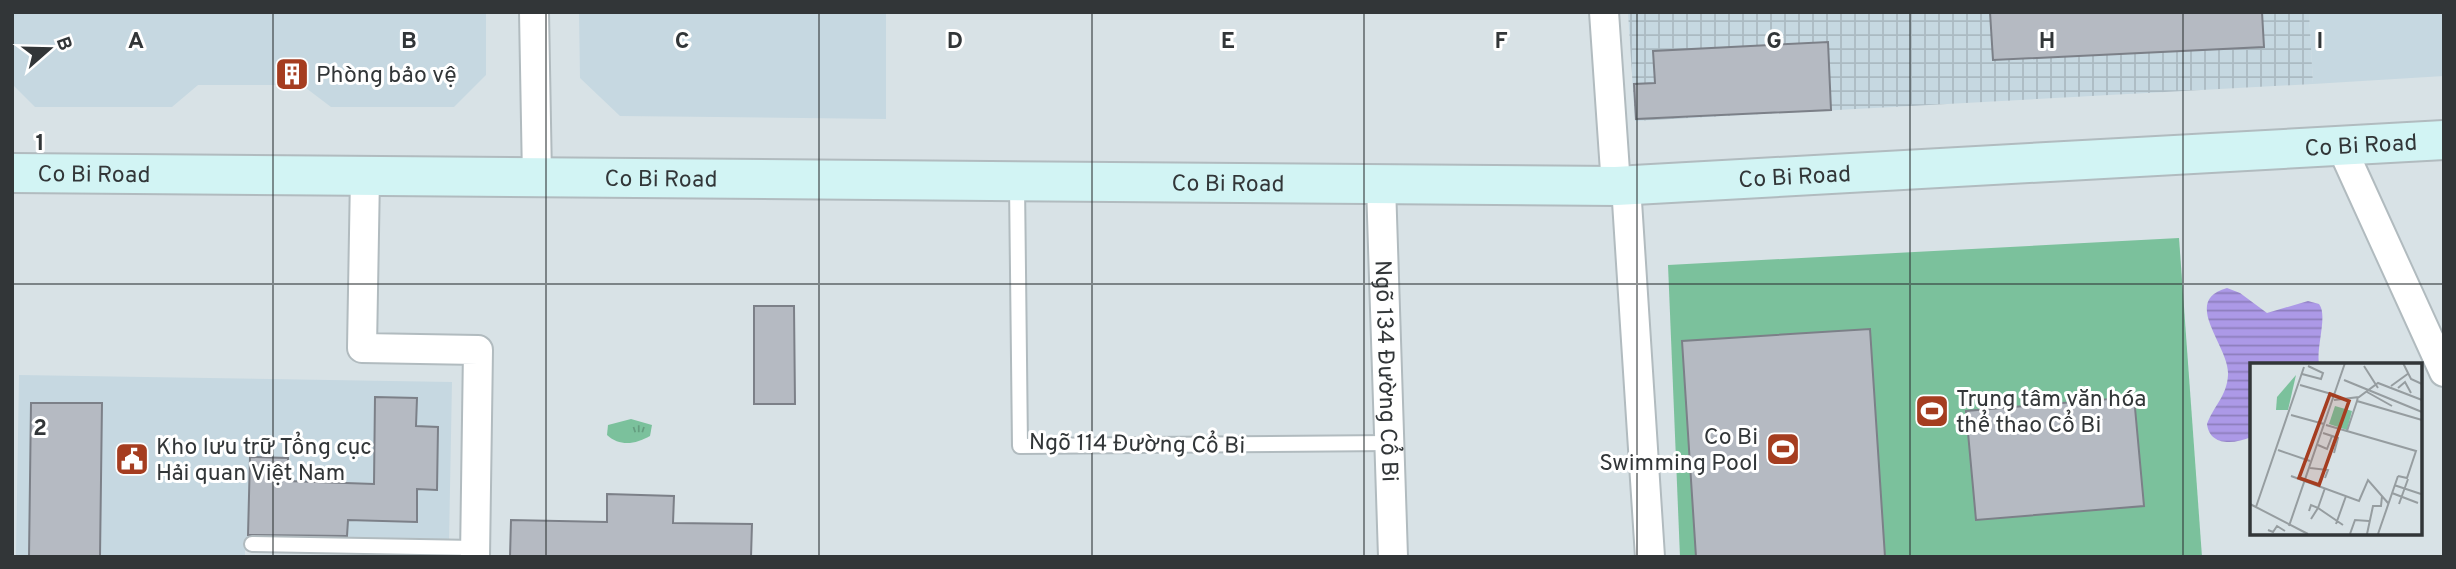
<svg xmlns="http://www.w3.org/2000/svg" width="2456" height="569" viewBox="0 0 2456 569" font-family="Overpass,sans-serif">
<defs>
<pattern id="industrial-grid" width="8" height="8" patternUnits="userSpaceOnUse" patternTransform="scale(1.75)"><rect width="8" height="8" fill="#c6d8e1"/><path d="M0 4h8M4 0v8" fill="none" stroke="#abbac2"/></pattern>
<pattern id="grass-tufts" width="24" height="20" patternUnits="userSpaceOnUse" patternTransform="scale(1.75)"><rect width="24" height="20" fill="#7bc19c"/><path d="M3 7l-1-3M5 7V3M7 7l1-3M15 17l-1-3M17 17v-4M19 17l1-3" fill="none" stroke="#659e80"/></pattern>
<pattern id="water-rules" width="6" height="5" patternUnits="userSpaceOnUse" patternTransform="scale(1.75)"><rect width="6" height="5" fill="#ac99e7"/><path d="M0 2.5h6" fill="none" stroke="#8d7ebc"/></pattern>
</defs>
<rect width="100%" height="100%" fill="#d8e2e6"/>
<g fill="#c6d8e1">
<polygon points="12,12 486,12 486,75 454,107 331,107 302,85 198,85 172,107 35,107 12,84"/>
<polygon points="579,12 886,12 886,119 620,116 580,78"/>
<polygon points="2309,12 2444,12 2444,76 2313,84"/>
<polygon points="19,375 452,382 449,542 245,538 245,557 16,557"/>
</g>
<polygon fill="url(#industrial-grid)" points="1628,12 2309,12 2313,84 1635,121"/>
<path fill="url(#grass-tufts)" d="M631 419 652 425 650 436C636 444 620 447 607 435L608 425Z"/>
<polygon fill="#7bc19c" points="2179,238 2202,557 1680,557 1668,265"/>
<path fill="url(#water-rules)" d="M2227 288 2240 293 2267 313 2308 301 2319 304C2328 315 2316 347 2319 364H2251V437C2235 444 2210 447 2207 424 2213 407 2227 396 2228 375 2230 346 2180 301 2227 288Z"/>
<g fill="#b5bac2" stroke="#7c8088" stroke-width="2">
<polygon points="1990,12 2262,12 2264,47 1993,60"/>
<polygon points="1828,42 1831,110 1636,119 1634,84 1655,83 1653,51"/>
<polygon points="754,306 794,306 795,404 754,404"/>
<polygon points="1870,329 1885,557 1696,557 1682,341"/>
<polygon points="375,397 417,398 416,426 438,427 437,490 417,489 417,522 348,520 347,536 248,535 250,457 288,458 287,481 374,484"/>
<polygon points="2134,397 2144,506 1976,520 1966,411"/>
<polygon points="31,403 102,403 100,557 29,557"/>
<polygon points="607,494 674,496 673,523 752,524 751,557 510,557 511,520 607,522"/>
</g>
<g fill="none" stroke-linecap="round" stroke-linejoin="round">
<g stroke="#b1bbbf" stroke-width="18">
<g id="lane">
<polyline points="1017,184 1020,446 1390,443"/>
<polyline points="252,544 475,548"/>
</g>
</g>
<g stroke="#b1bbbf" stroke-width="32">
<g id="street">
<polyline points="534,12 537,178"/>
<polyline points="1604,12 1616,186"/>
<polyline points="2341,146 2444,372"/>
<polyline points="365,176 362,348 478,350 475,557"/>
<path id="s1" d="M1381 185 1393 557"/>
<polyline points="1626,186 1650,557"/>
</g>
</g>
<g stroke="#b1bbbf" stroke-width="42">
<g id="secondary">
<path id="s2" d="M12 173 1616 186 2444 140"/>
</g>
</g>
<use href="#lane" stroke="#fff" stroke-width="14"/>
<use href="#street" stroke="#fff" stroke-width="28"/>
<use href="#secondary" stroke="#d2f4f4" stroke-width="38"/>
</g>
<path fill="none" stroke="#323638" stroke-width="2" stroke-opacity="0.55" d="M273 12V557M546 12V557M819 12V557M1092 12V557M1364 12V557M1637 12V557M1910 12V557M2183 12V557M12 284H2444"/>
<defs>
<g id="building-square" transform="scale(1.75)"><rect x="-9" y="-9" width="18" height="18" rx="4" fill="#a53d20" stroke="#fff"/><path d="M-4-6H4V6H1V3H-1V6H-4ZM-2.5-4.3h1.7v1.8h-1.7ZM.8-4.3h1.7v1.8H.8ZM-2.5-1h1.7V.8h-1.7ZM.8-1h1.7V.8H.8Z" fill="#fff"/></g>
<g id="stadium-square" transform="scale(1.75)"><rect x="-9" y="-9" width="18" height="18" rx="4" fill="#a53d20" stroke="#fff"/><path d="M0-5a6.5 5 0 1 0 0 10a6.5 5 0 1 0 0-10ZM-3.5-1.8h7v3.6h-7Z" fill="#fff"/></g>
<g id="civic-square" transform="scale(1.75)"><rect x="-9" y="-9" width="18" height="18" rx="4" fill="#a53d20" stroke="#fff"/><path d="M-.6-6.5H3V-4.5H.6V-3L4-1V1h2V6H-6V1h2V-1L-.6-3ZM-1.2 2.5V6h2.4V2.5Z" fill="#fff"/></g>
</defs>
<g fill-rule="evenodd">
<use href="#building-square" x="292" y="74"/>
<use href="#stadium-square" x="1932" y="411"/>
<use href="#stadium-square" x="1783" y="449"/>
<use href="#civic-square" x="132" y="459"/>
</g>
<g text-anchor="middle" stroke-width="6" stroke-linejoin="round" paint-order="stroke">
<g font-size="23" fill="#323638" stroke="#fff" text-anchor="start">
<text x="316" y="82">Phòng bảo vệ</text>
<text x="1956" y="406">Trung tâm văn hóa<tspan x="1956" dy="26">thể thao Cổ Bi</tspan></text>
<text x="1758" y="444" text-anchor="end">Co Bi<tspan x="1758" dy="26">Swimming Pool</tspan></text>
<text x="156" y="454">Kho lưu trữ Tổng cục<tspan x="156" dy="26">Hải quan Việt Nam</tspan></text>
</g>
<g font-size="23" fill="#323638" stroke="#fff">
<text dy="8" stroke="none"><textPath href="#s2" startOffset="2350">Co Bi Road</textPath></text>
<text dy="8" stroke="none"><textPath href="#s2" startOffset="82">Co Bi Road</textPath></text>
<text dy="8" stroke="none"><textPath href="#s2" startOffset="1783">Co Bi Road</textPath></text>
<text dy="8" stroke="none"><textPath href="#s2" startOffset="649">Co Bi Road</textPath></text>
<text dy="8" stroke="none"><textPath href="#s2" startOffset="1216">Co Bi Road</textPath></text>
<text dy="8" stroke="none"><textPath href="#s1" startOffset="186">Ngõ 134 Đường Cổ Bi</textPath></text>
<text transform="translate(1137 443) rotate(1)" y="8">Ngõ 114 Đường Cổ Bi</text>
</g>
</g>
<g transform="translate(2250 363)">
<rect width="172" height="172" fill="#d8e2e6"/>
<path d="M46 12 38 47H26L27 34Z" fill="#7bc19c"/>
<path d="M85 43 102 48 97 67 79 61Z" fill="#7bc19c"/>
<path fill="none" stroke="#969da0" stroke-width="2" d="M153 0 161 16 172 21M114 3 128 25M52 11 71 16 73 10 58 3M94 17 172 49M50 22 85 32M141 23 159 10M148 25 155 19 161 30M117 29 142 43M108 34 107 38 172 57M84 37 109 34 128 20 172 37M41 52 74 61M76 62 166 88 157 115 148 113M97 68 107 38M73 70 88 75 84 90M68 82 77 86 82 73M28 87 60 98M60 105 78 107 75 115M41 113 109 138 118 117 138 140M144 122 171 131M142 130 168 140M0 141 58 171M149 141 158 116M6 144 54 4M59 148 61 142 68 145 75 125M61 156 68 145 93 162M86 161 96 133M39 163 95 0M18 167 23 169 27 163 35 168M100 171 105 157 119 158M117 171 123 143H131L132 133M128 171 148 113"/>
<path fill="#a53d20" fill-opacity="0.15" stroke="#a53d20" stroke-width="3.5" d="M80 31 99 38 69 122 49 115Z"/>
<rect width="172" height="172" fill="none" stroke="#323638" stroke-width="3.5"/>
</g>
<g font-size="23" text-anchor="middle" font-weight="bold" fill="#323638" stroke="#fff" stroke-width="6" stroke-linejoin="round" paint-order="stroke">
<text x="136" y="48">A</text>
<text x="409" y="48">B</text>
<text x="682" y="48">C</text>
<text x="955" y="48">D</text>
<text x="1228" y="48">E</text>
<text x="1501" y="48">F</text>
<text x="1774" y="48">G</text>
<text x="2047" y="48">H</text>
<text x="2320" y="48">I</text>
<text x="40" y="150">1</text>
<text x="40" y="435">2</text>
</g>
<rect width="2456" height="569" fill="none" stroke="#323638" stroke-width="28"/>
<g transform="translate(49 49) rotate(70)" stroke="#ffffff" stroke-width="5" paint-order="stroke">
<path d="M0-5L12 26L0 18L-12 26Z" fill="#323638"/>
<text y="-10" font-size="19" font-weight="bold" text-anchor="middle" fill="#323638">B</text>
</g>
</svg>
